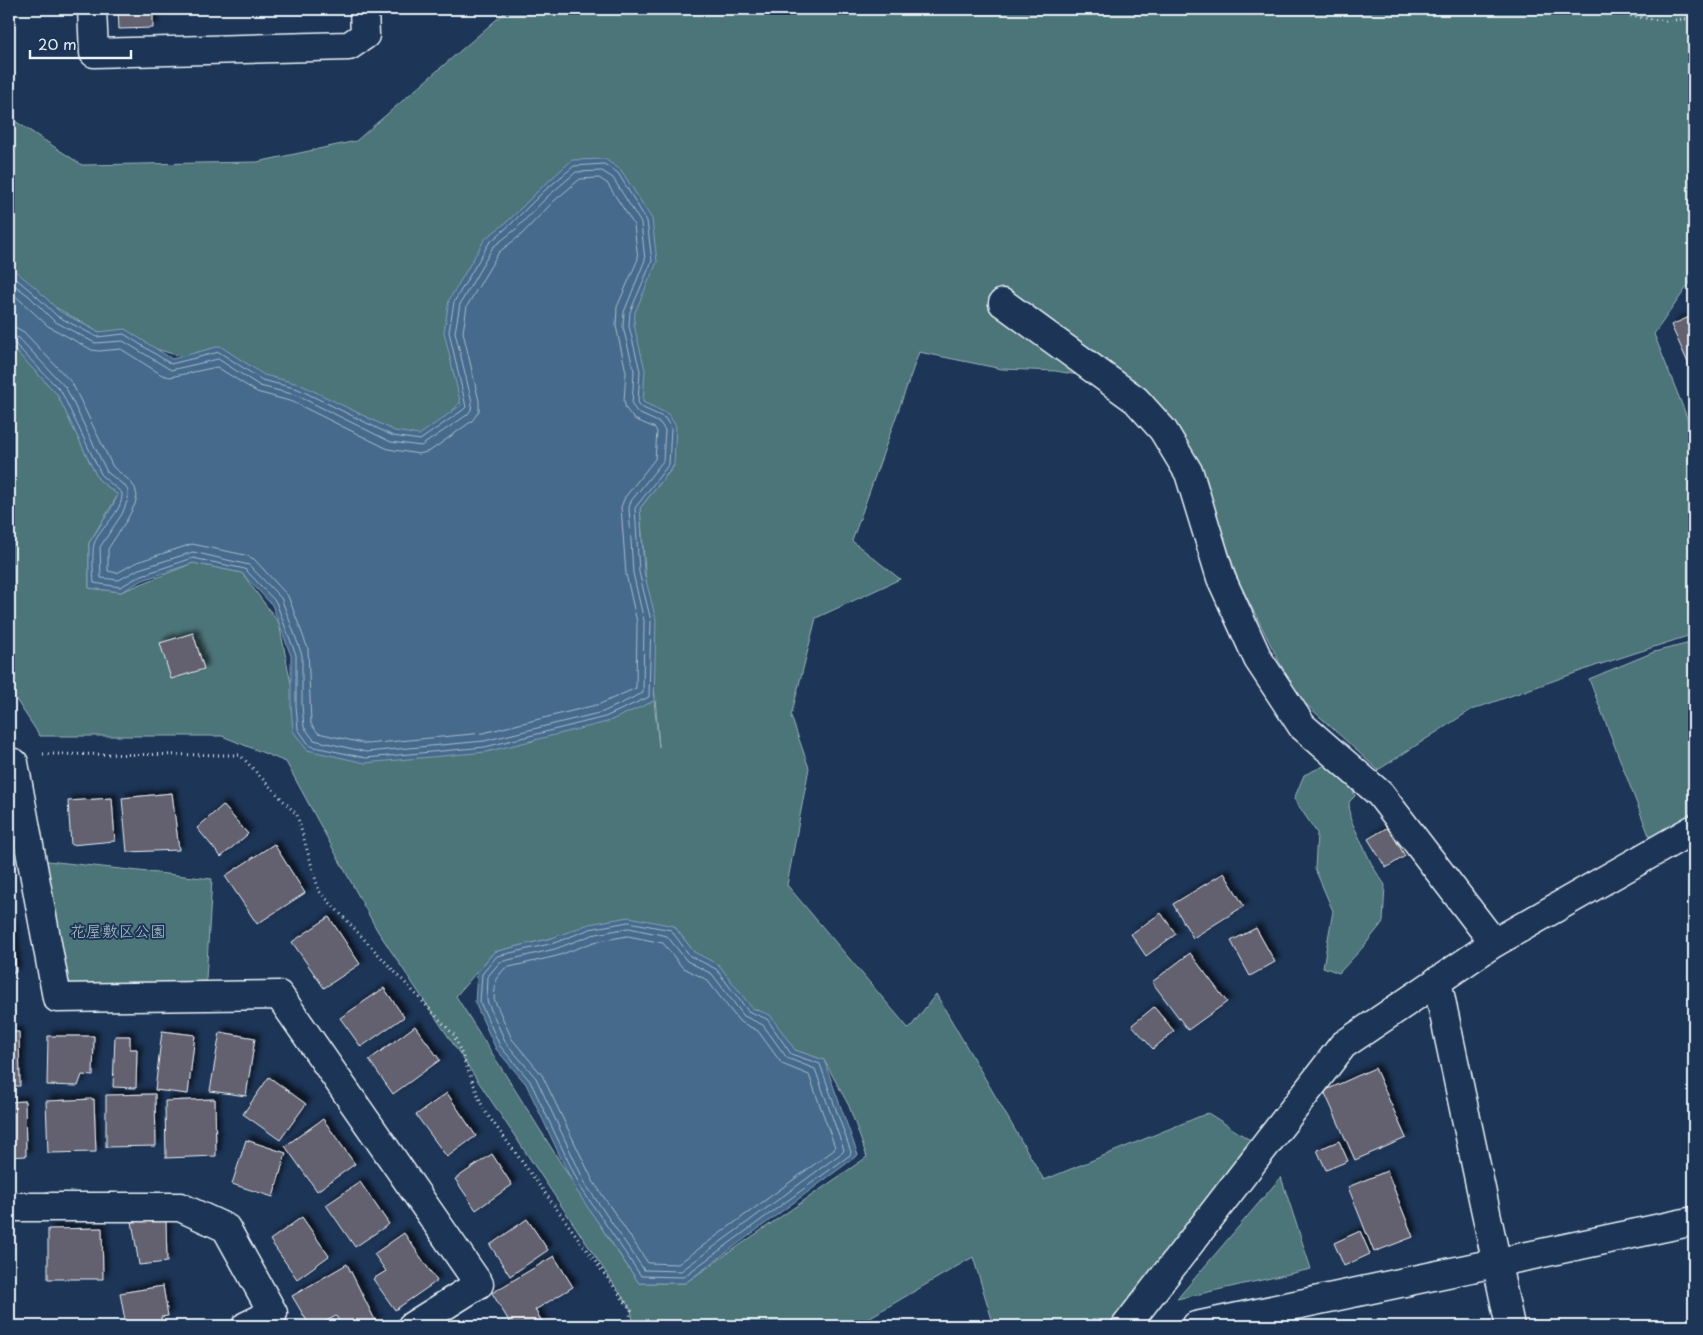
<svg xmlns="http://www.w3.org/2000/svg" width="1703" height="1335" viewBox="0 0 1703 1335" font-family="'Playpen Sans','Klee One',sans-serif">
<defs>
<filter id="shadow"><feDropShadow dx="4.5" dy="-4.5" stdDeviation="2.5" flood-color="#0009"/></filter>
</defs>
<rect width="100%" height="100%" fill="#1d3557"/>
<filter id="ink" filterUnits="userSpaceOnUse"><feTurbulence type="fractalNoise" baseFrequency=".02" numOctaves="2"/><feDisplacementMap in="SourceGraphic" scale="10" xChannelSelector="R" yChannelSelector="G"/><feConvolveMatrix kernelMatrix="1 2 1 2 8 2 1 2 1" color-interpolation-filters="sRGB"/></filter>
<g filter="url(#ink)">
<g fill="#4c7479" stroke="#9ab2b8" fill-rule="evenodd">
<path d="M506 9H1694V277L1654 334 1690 425 1694 430V634L1595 666 1471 710 1378 770 1296 695 1238 580 1198 459 1144 387 1056 371 1002 369 919 352 852 541 900 579 816 618 791 716 809 768 787 885 909 1029 936 994 1044 1180 1208 1113 1250 1140 1139 1310 1120 1326H994L973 1257 855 1326H634L631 1310 377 930 286 762 222 736H40L9 689V344L57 394 98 479 118 495 89 543V588L121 592 193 563 242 573 279 623 291 684 529 742 654 701 659 747 640 508 674 466 508 349 406 463 223 369 99 332 9 281V117L82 165 257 162 356 141 504 13ZM674 926 694 952 795 1050 824 1060 849 1106 867 1157 685 1283H639L608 1238 456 996 494 952 552 938Z"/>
<polygon points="1694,642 1694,827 1655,851 1589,679 1654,652"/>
<polygon points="1328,764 1347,778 1355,796 1349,802 1350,818 1373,867 1385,885 1383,922 1364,946 1339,973 1323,967 1333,911 1315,869 1317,833 1294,799 1304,775"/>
<polygon points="39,860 212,879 205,996 56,990"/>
<polygon points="1281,1177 1311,1269 1177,1299"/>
</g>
<g fill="#456b8c" stroke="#86a1b7">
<polygon points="605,159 621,170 652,219 657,262 635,312 634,325 645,370 643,402 668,414 676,426 674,465 640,508 644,572 656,620 654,701 607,722 486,752 365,763 307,750 293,731 291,706 291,656 279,623 272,605 242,573 193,563 143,580 121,592 89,588 89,543 111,509 118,495 98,479 57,394 9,344 9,266 36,288 59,311 98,332 125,329 172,359 220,346 264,375 299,384 395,431 419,435 461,405 444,332 449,300 485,239 508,221 540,189 572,160"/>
<polygon points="629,917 674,926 694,952 719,965 752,1008 770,1015 795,1050 824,1060 858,1155 685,1283 639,1283 576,1190 526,1084 496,1049 475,1003 477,972 494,952 552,938 589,924"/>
</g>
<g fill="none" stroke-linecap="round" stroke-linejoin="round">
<g stroke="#a7bbcd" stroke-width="1">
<path d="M9 273 32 292 57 316 97 337 124 334 171 364 219 352 262 380 298 389 393 436 420 440 463 410 466 407 449 332 454 302 489 243 511 224 543 192 574 166 604 164 618 173 647 221 652 261 630 312 629 326 640 371 638 402 641 407 665 418 671 428 669 464 635 508 639 572 651 621 649 697 605 717 485 747 366 758 310 746 298 729 296 706V655L283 621 276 602 245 569 193 558 142 575 120 587 94 583C93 575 92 552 94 544 100 527 123 513 122 493L102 476 61 391 14 343 9 341"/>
<polyline points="9,281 29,296 54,321 95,343 123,341 171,370 218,359 260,386 296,395 391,442 421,446 467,415 471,410 472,402 455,332 460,304 493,247 516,229 547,197 576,172 602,171 613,178 641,223 645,260 624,312 623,327 634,371 632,405 638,413 660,423 665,430 663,461 631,501 629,508 633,573 644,621 643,693 603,712 484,741 366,752 314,740 304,727 302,705 302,655 289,619 281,598 249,565 193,552 139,569 119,580 101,578 100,547 122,514 128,499 128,491 125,486 107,472 66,388 19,338 9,335"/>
<polyline points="9,290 48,326 92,350 99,351 121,349 162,375 170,377 217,367 257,392 293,402 388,449 419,454 430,451 472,421 479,411 479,401 463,332 467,306 499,252 521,235 553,202 580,179 599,178 607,183 634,225 638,259 617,307 616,326 626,372 624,401 626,409 634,419 655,428 657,432 655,459 625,497 621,507 626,574 637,622 636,688 600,704 483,733 367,744 318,733 311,724 308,649 288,596 254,559 245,555 192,544 137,562 117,573 108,571 108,549 128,518 135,504 137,496 135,488 130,481 113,467 72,383 24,332 17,328 9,327"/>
<polygon points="629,922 671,930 690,956 716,969 748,1011 767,1019 791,1054 820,1064 851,1152 850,1155 683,1277 641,1276 581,1188 530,1081 500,1046 480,1002 482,974 497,956 554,943 590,929"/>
<polygon points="629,928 667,936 687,961 712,974 744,1016 763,1025 787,1058 815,1069 844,1150 843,1152 681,1271 644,1270 586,1185 536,1078 506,1043 487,1001 488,976 500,962 555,949 592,935"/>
<polygon points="628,936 663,943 682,967 707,980 739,1021 758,1031 782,1064 809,1075 835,1147 834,1150 678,1264 648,1263 593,1181 542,1075 512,1039 494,999 496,979 505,968 557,956 594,942"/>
</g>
</g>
<g fill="#63606f" stroke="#e8f1f8" filter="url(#shadow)">
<polygon points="118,9 153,9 153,28 119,29"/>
<polygon points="1694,315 1694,376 1671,325"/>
<polygon points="193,633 204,669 171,679 160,643"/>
<polygon points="172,793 179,850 127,852 122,798"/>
<polygon points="112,798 115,841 71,845 68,801"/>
<polygon points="223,805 248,834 221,857 197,828"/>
<polygon points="1388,827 1405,856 1386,868 1368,839"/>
<polygon points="274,844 305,893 257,924 225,876"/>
<polygon points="1224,873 1244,906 1193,938 1173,904"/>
<polygon points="1161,913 1176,934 1146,956 1131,934"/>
<polygon points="329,917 360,964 324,988 292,942"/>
<polygon points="9,924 12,924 16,972 9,973"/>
<polygon points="1256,928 1275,962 1250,976 1231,941"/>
<polygon points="1190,953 1227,1002 1188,1030 1152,982"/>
<polygon points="384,988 404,1017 361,1047 340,1018"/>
<polygon points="1154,1007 1174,1031 1153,1049 1132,1025"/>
<polygon points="415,1026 440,1060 393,1094 369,1060"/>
<polygon points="162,1031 195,1035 188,1094 155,1090"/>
<polygon points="9,1032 19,1032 20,1086 9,1086"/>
<polygon points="220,1032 255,1038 246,1096 210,1091"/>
<polygon points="48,1036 94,1036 93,1076 82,1075 78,1086 47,1085"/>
<polygon points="115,1036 130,1036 130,1049 137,1049 136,1088 113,1087"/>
<polygon points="1375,1068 1406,1138 1355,1160 1324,1091"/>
<polygon points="269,1077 306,1104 280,1140 243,1114"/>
<polygon points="447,1093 476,1136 447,1157 416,1115"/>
<polygon points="155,1094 156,1146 106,1147 106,1095"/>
<polygon points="94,1099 96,1152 48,1153 46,1101"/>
<polygon points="215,1099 216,1156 166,1158 165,1101"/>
<polygon points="25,1101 26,1156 9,1157 9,1102"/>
<polygon points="323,1119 355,1164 317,1191 285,1146"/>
<polygon points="246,1140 286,1153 273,1197 232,1184"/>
<polygon points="1339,1141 1348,1161 1326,1170 1317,1150"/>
<polygon points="492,1154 512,1185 476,1210 455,1179"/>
<polygon points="1387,1171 1413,1237 1374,1252 1348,1187"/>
<polygon points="360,1182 389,1224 355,1247 326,1205"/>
<polygon points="302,1217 329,1256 297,1279 270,1240"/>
<polygon points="527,1219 548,1250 510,1276 490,1245"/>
<polygon points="132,1221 166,1221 167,1262 139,1265"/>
<polygon points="102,1228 103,1279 48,1279 48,1229"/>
<polygon points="1360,1231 1370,1254 1344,1266 1334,1243"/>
<polygon points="404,1233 437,1281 395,1310 373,1279 386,1271 374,1254"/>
<polygon points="554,1256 573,1287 535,1310 545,1326 512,1326 492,1293"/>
<polygon points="347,1264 376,1322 367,1326 342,1326 336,1316 317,1326 310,1326 292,1296"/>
<polygon points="163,1286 168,1316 161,1317 162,1326 126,1326 120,1293"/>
</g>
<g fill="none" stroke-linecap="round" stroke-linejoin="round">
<g stroke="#e8f1f8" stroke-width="31">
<g id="street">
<polyline points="92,9 94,53 349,46 365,35 364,9"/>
<polyline points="1003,303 1136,400 1163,430 1189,473 1221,578 1258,659 1302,726 1380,794 1494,943"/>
<polyline points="9,763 14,763 57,998 279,995 479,1284 412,1326"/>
<polyline points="1437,981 1510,1326"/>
<polyline points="9,1207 180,1207 226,1228 273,1313 246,1326"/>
<polyline points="1126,1326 1343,1045 1494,943 1694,829"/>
<polyline points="1196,1326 1694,1221"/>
</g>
</g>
<g stroke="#e8f1f8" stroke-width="3" stroke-dasharray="1 4" stroke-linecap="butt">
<polyline points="1586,9 1665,21 1694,18"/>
<polyline points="43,754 240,755 297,815 319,891 454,1035 484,1110 631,1310 628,1326"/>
</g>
<use href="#street" stroke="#1d3557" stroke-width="28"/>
</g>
</g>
<g text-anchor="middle" stroke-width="4" stroke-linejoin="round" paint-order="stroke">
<g font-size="16" fill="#b1c5cc" stroke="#1d3557">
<text x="118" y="937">花屋敷区公園</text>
</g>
</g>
<rect width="1703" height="1335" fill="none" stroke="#1d3557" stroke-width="30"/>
<rect x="15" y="15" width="1673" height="1305" fill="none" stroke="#e8f1f8" stroke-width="2" filter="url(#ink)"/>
<path d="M30 50v8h101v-8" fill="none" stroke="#e8f1f8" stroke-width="2.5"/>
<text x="38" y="50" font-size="15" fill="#e8f1f8" stroke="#1d3557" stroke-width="4" paint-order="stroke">20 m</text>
</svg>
